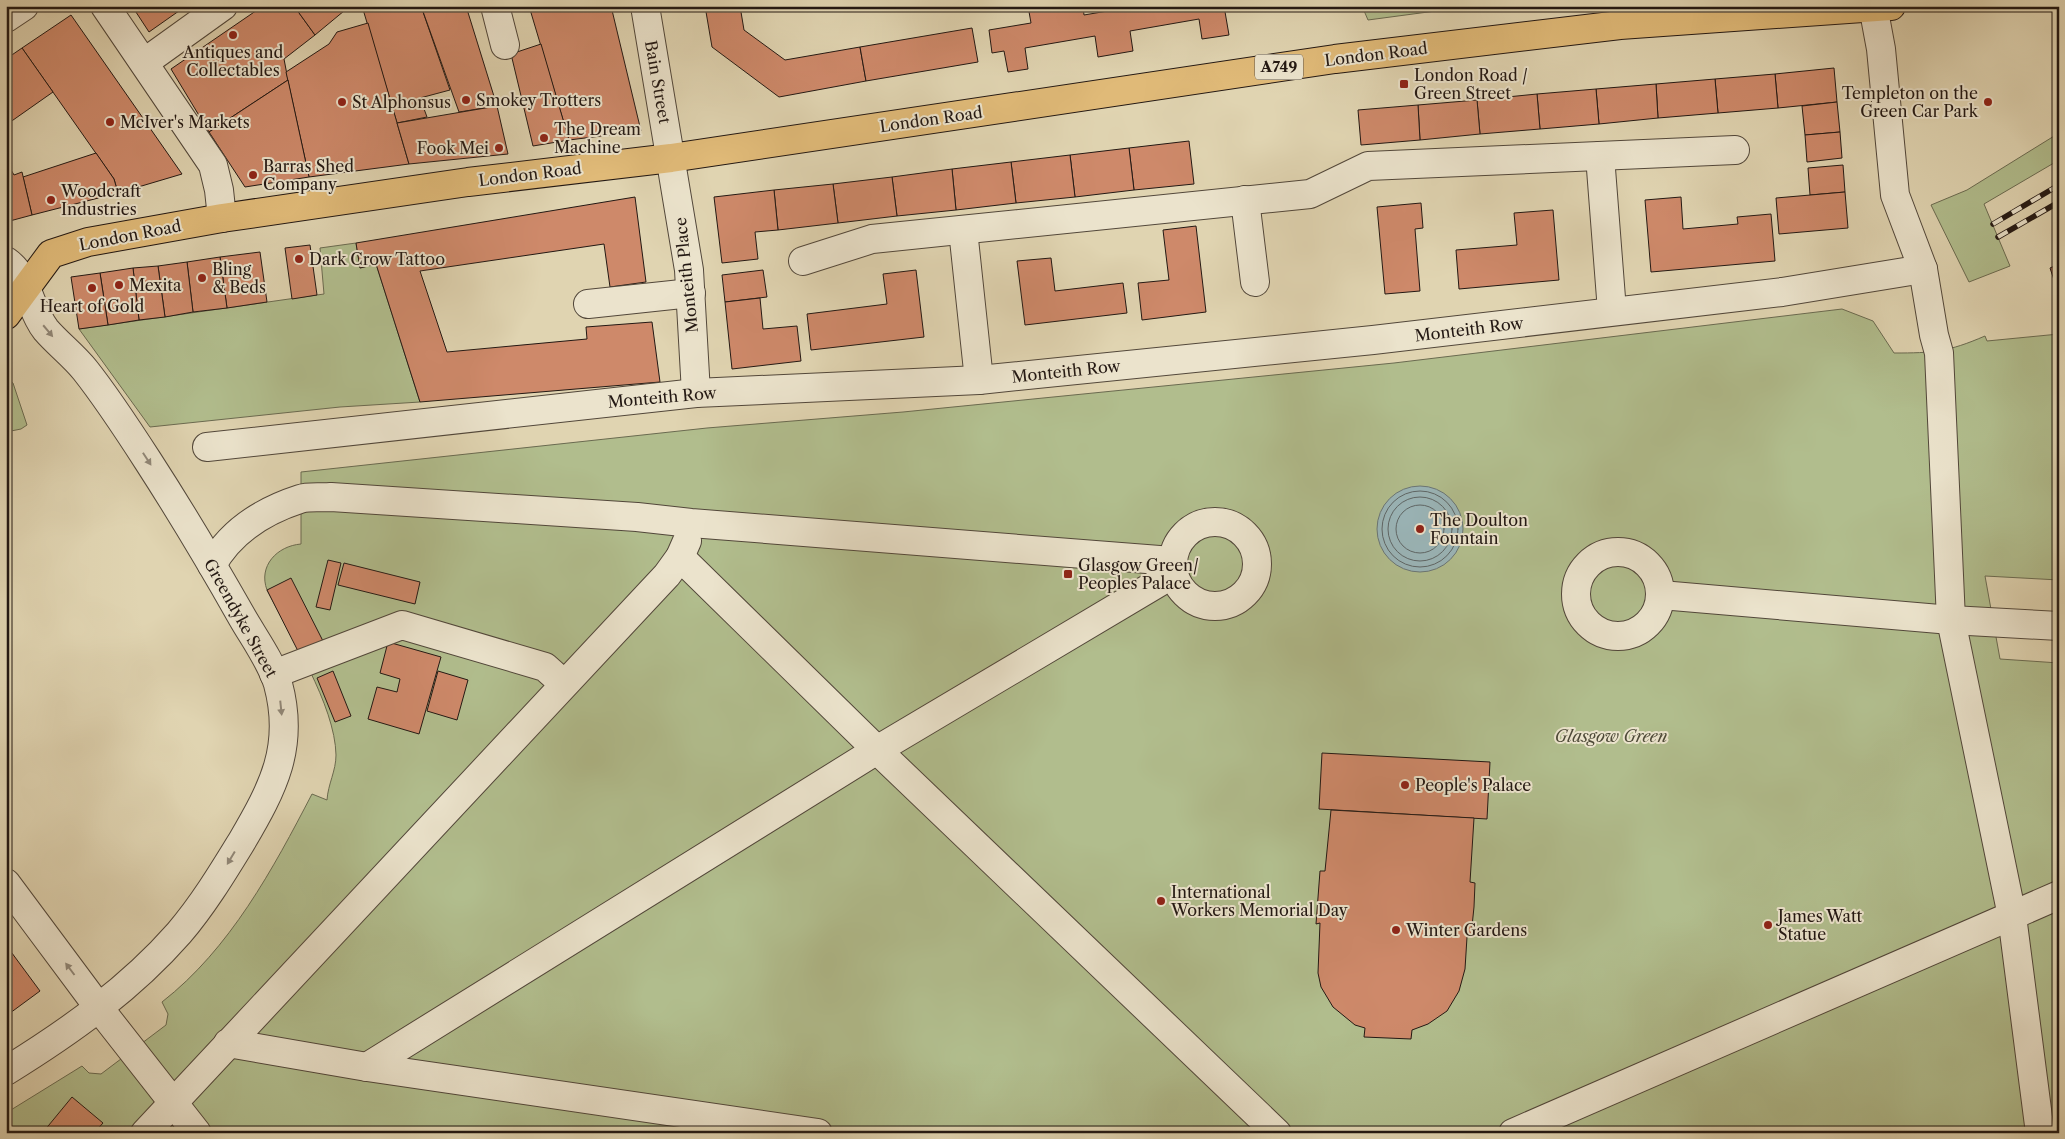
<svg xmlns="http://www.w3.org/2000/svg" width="2065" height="1139" viewBox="0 0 2065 1139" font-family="'Libre Caslon Text',serif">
<rect width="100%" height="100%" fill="#e0d4b1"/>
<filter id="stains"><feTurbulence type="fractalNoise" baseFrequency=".004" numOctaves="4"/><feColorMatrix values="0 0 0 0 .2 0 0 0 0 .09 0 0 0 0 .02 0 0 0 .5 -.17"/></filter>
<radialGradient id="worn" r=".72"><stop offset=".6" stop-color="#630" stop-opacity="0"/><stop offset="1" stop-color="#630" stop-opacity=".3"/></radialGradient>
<g fill="#b1bd8d" stroke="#6a6a50">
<polygon points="1362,6 1473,6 1368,20"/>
<polygon points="2059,133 2059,160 1984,204 2010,266 1969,282 1931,205 1967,190"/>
<polygon points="356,243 360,268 376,264 420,402 340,407 150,427 79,329 324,294 320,248"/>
<path d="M1842 309 1873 321 1894 353C1933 353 1948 352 1985 336L1987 341 2059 334V580L1985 576 2000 659 2059 663V1133H6V1113L82 1066 89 1073 101 1074 166 1025 168 1014 162 1002C230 949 273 869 312 794L327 800C328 784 336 771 336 755 335 705 290 635 267 590 258 566 277 546 301 544V472L707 428 903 412 1394 363Z"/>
<polygon points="6,378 13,383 27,425 21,429 6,432"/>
</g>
<circle fill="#9ab5b8" stroke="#6a7676" cx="1420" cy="529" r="43"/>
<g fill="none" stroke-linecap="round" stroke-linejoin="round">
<g stroke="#5e6666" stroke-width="1">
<circle cx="1420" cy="529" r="38"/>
<circle cx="1420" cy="529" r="32"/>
<circle cx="1420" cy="529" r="24"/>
</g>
</g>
<g fill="#ce896a" stroke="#231813">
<polygon points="132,6 186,6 149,32"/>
<polygon points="263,6 294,6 315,35 284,59 288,80 209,132 171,69"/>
<polygon points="294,6 350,6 315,35"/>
<polygon points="362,6 421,6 450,90 420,98 427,117 397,123"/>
<polygon points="421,6 466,6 497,106 459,112"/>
<polygon points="529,6 611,6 641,131 569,140"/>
<polygon points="705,6 740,6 744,30 785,60 860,47 866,81 779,97 712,47"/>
<polygon points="1028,6 1083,6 1084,15 1137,6 1224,6 1229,35 1202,39 1199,19 1130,31 1133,51 1098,57 1095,36 1025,48 1028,69 1008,72 1004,51 992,53 989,30 1031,23"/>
<polygon points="71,15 182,174 118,193 114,179 22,48"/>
<polygon points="368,23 409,164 309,177 286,72 329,44 337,32"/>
<polygon points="972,28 978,62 866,81 860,47"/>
<polygon points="541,44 569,140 533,146 511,54"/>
<polygon points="22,48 53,92 6,125 6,59"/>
<polygon points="1834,68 1837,102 1778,108 1775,74"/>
<polygon points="1775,74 1778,108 1718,113 1715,79"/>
<polygon points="1715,79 1718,113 1658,118 1656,84"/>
<polygon points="288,80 309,177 245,187 209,132"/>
<polygon points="1656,84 1658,118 1599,124 1596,89"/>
<polygon points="1596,89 1599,124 1540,129 1537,94"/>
<polygon points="1537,94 1540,129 1480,134 1477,100"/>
<polygon points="1477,100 1480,134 1420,140 1418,105"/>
<polygon points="1837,102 1840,132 1805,135 1802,106"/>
<polygon points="1418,105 1420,140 1361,145 1358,110"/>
<polygon points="497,106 508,154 409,164 397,123"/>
<polygon points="1840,132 1842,158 1807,162 1805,135"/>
<polygon points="1189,141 1194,184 1134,190 1129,148"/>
<polygon points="1129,148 1134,190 1075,197 1070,155"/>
<polygon points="96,153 114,179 118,193 32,215 23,177"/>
<polygon points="1070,155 1075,197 1016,203 1011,162"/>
<polygon points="6,161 14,175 22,172 32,215 6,222"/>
<polygon points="1011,162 1016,203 956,210 952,169"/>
<polygon points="1843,165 1845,192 1810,195 1808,168"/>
<polygon points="952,169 956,210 897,216 892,177"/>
<polygon points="892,177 897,216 838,223 833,184"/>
<polygon points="833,184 838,223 778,230 774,190"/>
<polygon points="774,190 778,230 755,232 758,259 722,263 714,197"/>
<polygon points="1845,192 1848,228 1779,234 1776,198"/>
<polygon points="635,197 646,282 610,287 604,244 420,271 447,352 587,339 586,327 652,322 660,382 420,402 376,264 360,268 356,243"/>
<polygon points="1681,197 1683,229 1738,224 1737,217 1771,214 1775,261 1651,272 1645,200"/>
<polygon points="1421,203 1423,228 1415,229 1420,291 1385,294 1377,207"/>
<polygon points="1553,210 1559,280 1459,289 1456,250 1517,245 1514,213"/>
<polygon points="1196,226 1206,312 1142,320 1138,283 1169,280 1163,230"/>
<polygon points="310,245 317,295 292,299 285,248"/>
<polygon points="260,252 267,302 227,308 220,257"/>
<polygon points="220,257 227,308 193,312 187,262"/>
<polygon points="1051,258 1055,291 1123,283 1127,313 1025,325 1017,261"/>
<polygon points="187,262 193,312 165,317 158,266"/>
<polygon points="2059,264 2059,295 2050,268"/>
<polygon points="158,266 165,317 139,320 133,268"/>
<polygon points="133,268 139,320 108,325 100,273"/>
<polygon points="763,270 767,297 725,302 722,275"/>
<polygon points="916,270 924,337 811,350 807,314 887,304 883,274"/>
<polygon points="100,273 108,325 79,329 71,277"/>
<polygon points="760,298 763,329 797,326 801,361 732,369 725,302"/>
<polygon points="328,560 341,563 330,610 316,607"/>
<polygon points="344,563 420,582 415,604 338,585"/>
<polygon points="291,578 324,643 300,655 267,590"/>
<polygon points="388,642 441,657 419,734 368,719 377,687 397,692 400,679 380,673"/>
<polygon points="333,671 351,716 335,722 317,678"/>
<polygon points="438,671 468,680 457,720 427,711"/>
<polygon points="1322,753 1490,762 1487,819 1319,809"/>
<polygon points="1331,810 1474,818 1470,882 1475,883 1474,907 1471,936 1467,937 1465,969 1459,991 1447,1011 1428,1024 1412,1030 1411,1039 1364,1037 1365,1028 1355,1025 1333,1007 1321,987 1318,973 1320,923 1316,924 1320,871 1325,871"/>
<polygon points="6,945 40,991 6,1016"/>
<polygon points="72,1097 103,1123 94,1133 46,1133 44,1131"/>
</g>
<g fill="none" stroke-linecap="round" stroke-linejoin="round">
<g stroke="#52473a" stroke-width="30">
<g id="minor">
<polyline points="105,6 213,165 219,190 222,218"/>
<polyline points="495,6 505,45"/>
<polyline points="645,6 689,270 696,393"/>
<polyline points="1873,6 1881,49 1895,195 1923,269 1934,335 1939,353 1951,620 2012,916 2040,1133"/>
<polyline points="6,18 24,6"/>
<polyline points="145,62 223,6"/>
<polyline points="1600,156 1612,311"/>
<polyline points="1245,200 1255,282"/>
<polyline points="963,230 979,380"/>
<path d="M6 261C29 277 29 309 46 330 58 344 73 355 85 370 108 399 128 430 148 461 181 512 212 564 242 617 254 638 271 661 278 684 295 747 273 788 242 841 223 872 203 905 179 933 130 989 69 1032 6 1071"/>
<polyline points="803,261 872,239 1310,194 1368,166 1735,150"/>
<polyline points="588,304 691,293"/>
<polyline points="207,447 696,393 979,380 1373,340 1782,292 1923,269"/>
<circle cx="1215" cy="564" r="42"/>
<circle cx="1618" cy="594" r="42"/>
<polyline points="680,557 877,750 1277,1133"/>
<path d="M212 565C231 531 263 511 300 499 309 496 321 498 331 497L637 517 691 523 1172 561"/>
<polyline points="1661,595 1951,620 2059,626"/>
<polyline points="274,674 402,625 545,667 564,684"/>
<polyline points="6,883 99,1008 197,1133"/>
<polyline points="228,1043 367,1067 818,1133"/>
<polyline points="367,1067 877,750 1173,574"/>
<polyline points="145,1133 667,575 680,557 687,541"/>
<polyline points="1513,1133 2059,895"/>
</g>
</g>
<g stroke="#231813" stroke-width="30">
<polyline id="major" points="6,315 51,254 88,242 222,218 468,182 671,158 1335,59 1620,25 1891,6"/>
</g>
<use href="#minor" stroke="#ebe3cc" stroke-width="28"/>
<use href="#major" stroke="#e0ba78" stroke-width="28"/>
<g stroke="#231813" stroke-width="5.5">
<g id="rail">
<polyline points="1993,224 2059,185"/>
<polyline points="1998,237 2059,202"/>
</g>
</g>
<use href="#rail" stroke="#ebe3cc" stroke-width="4" stroke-dasharray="11" stroke-linecap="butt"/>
</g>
<defs><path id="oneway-solid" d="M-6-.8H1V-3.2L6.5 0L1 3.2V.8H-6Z" transform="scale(1.25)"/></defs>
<g fill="#918879">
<use href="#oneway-solid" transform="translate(48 331) rotate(50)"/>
<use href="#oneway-solid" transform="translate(147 459) rotate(57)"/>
<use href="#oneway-solid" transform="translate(281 708) rotate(84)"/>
<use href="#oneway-solid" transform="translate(231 858) rotate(121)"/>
<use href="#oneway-solid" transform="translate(70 969) rotate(-127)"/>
</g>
<g fill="#8f2418" stroke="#ebe3cc" stroke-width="2">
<circle cx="233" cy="35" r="5"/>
<rect x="1399" y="79" width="10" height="10" rx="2.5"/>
<circle cx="466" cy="100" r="5"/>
<circle cx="342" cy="102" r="5"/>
<circle cx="1988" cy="102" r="5"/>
<circle cx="110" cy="122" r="5"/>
<circle cx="544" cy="138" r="5"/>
<circle cx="499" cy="148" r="5"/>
<circle cx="253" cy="175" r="5"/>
<circle cx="51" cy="200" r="5"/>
<circle cx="299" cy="259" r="5"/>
<circle cx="202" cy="278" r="5"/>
<circle cx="119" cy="285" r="5"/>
<circle cx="92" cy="288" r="5"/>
<circle cx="1420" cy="529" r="5"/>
<rect x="1063" y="569" width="10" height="10" rx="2.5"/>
<circle cx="1405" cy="785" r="5"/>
<circle cx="1161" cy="901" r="5"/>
<circle cx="1768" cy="925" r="5"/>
<circle cx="1396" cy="930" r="5"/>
</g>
<g text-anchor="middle" stroke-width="4" stroke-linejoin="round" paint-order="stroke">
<rect fill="#ebe3cc" stroke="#5f554a" stroke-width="1" x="1255" y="54.5" width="48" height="25" rx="4"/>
<g font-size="15" font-weight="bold" fill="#231813">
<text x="1279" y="72">A749</text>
</g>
<g font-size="16" fill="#231813" stroke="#ebe3cc" text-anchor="start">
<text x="233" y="58" text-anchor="middle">Antiques and<tspan x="233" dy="18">Collectables</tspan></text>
<text x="1414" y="81">London Road /<tspan x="1414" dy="18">Green Street</tspan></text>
<text x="1978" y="99" text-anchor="end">Templeton on the<tspan x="1978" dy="18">Green Car Park</tspan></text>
<text x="476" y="106">Smokey Trotters</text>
<text x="352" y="108">St Alphonsus</text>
<text x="120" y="128">McIver's Markets</text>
<text x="554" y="135">The Dream<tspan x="554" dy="18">Machine</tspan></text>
<text x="489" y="154" text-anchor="end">Fook Mei</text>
<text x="263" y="172">Barras Shed<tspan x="263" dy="18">Company</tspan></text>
<text x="61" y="197">Woodcraft<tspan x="61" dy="18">Industries</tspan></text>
<text x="309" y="265">Dark Crow Tattoo</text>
<text x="212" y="275">Bling<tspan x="212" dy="18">&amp; Beds</tspan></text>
<text x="129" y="291">Mexita</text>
<text x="92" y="312" text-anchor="middle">Heart of Gold</text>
<text x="1430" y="526">The Doulton<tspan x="1430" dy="18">Fountain</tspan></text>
<text x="1078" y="571">Glasgow Green/<tspan x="1078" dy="18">Peoples Palace</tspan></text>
<text x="1415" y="791">People's Palace</text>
<text x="1171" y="898">International<tspan x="1171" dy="18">Workers Memorial Day</tspan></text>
<text x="1778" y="922">James Watt<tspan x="1778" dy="18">Statue</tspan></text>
<text x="1406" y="936">Winter Gardens</text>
</g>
<g font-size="16" fill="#231813" stroke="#ebe3cc">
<text transform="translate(1376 54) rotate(-7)" y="6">London Road</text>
<text transform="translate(658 82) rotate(80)" y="6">Bain Street</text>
<text transform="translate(931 119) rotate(-8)" y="6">London Road</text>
<text transform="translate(530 174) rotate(-7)" y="6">London Road</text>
<text transform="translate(130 235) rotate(-11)" y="6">London Road</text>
<text transform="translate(686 275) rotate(-96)" y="6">Monteith Place</text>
<text transform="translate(1469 329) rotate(-7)" y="6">Monteith Row</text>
<text transform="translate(1066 371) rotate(-6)" y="6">Monteith Row</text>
<text transform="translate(662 397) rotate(-5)" y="6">Monteith Row</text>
<text transform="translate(241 618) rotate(61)" y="6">Greendyke Street</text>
</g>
<g font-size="16" font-style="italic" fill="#4e4a38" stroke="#ebe3cc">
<text x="1611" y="742">Glasgow Green</text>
</g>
</g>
<rect width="2065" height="1139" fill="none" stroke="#e0d4b1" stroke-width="25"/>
<rect x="8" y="8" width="2050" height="1124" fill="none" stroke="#231813" stroke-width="2.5"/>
<rect x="12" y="12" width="2040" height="1114" fill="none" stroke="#231813"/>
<rect width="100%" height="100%" filter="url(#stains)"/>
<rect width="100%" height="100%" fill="url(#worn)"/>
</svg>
